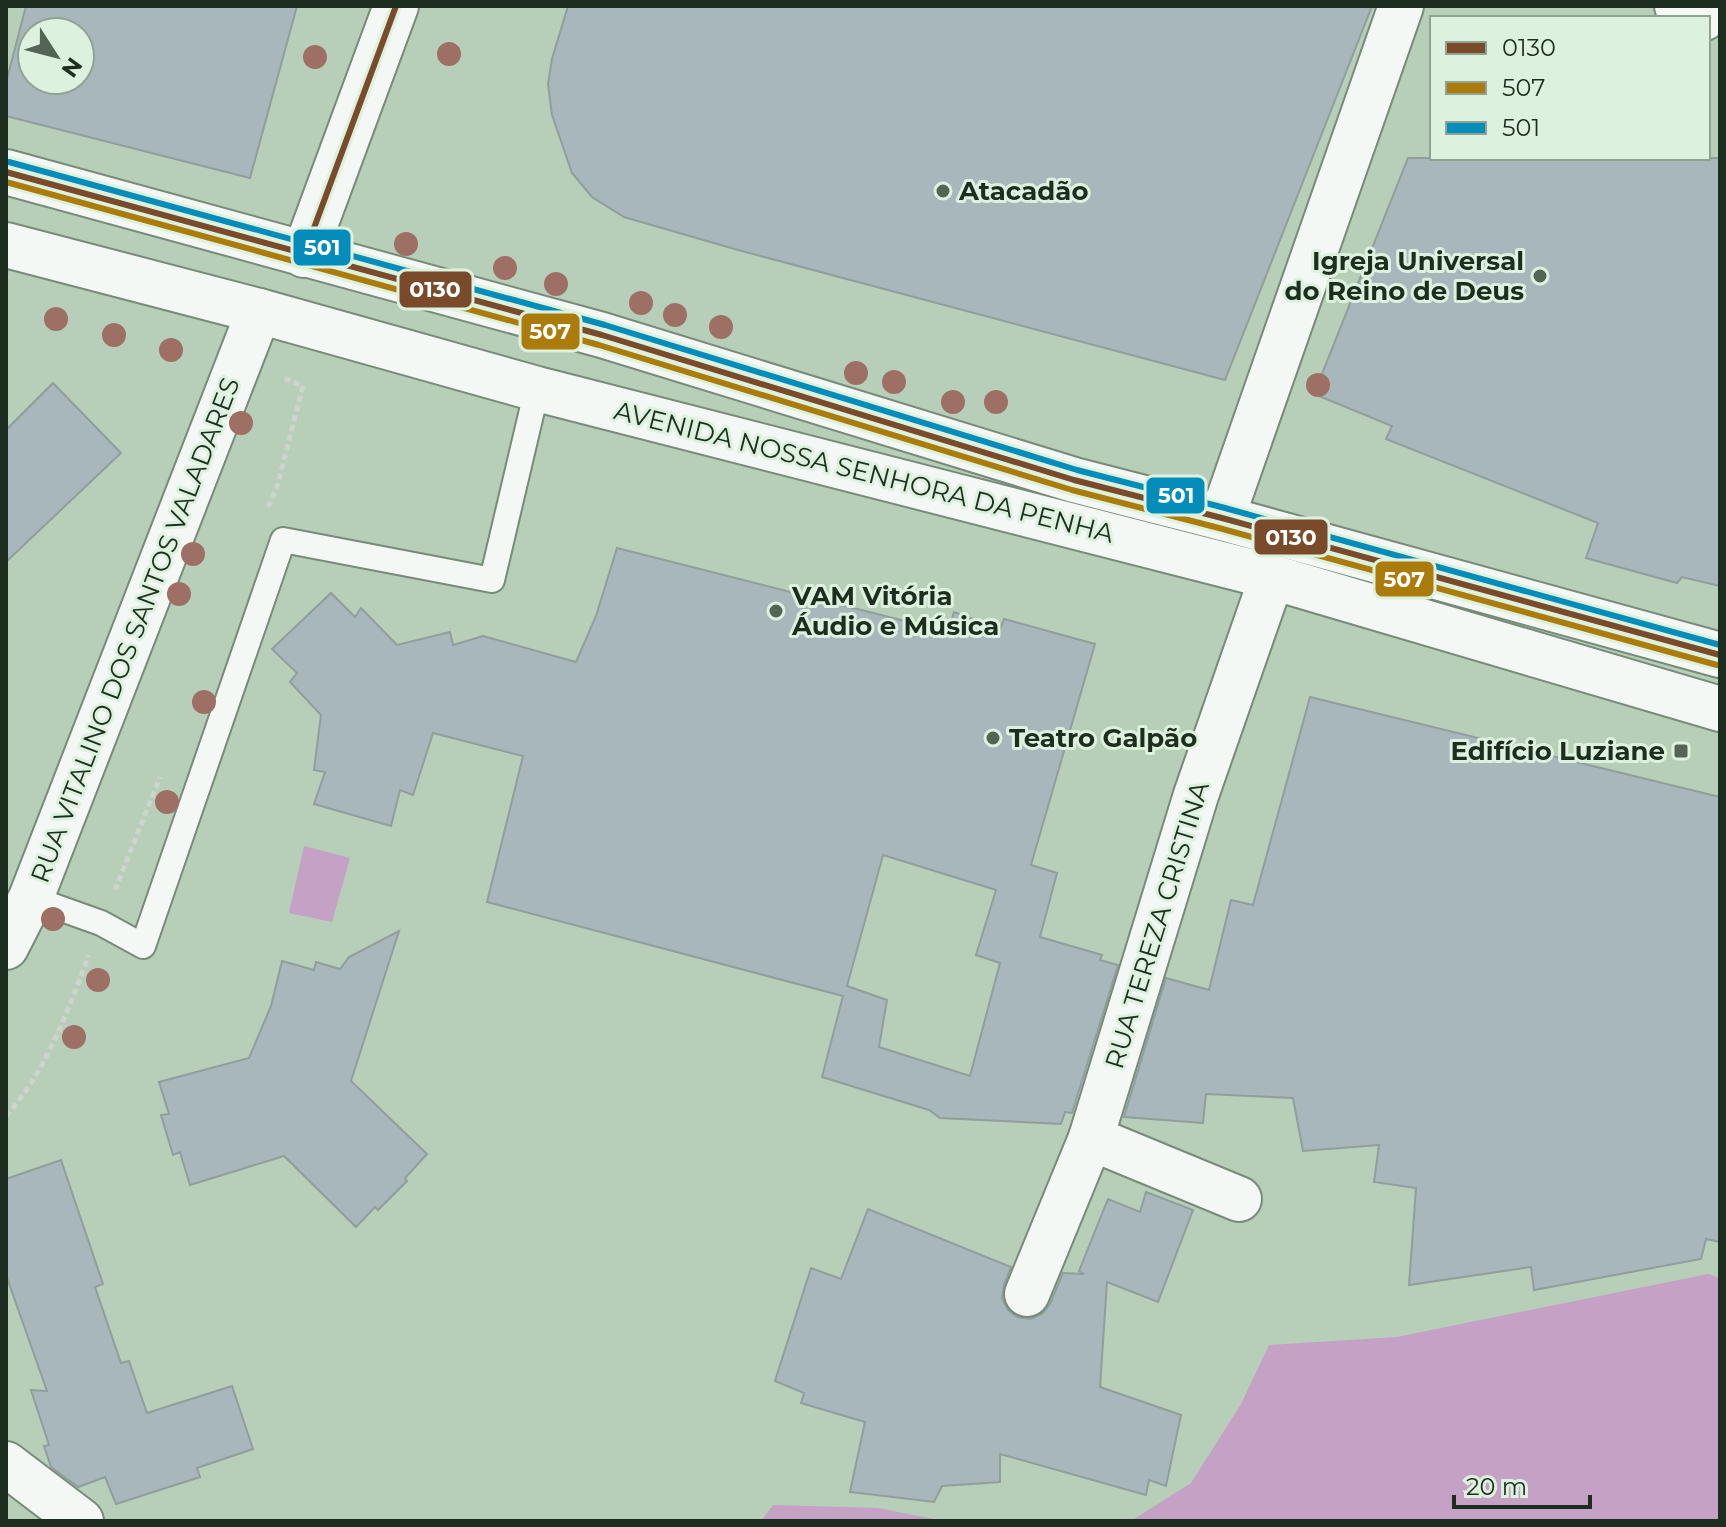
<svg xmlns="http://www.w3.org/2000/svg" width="1726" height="1527" viewBox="0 0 1726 1527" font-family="Montserrat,sans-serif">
<rect width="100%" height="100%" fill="#b7ceb9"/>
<g fill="#c4a1c5">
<polygon points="304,846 350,858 332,922 289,913"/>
<polygon points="1708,1274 1720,1278 1720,1521 1131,1521 1191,1483 1241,1404 1269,1345 1397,1337"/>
<polygon points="773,1505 878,1508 943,1521 761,1521"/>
</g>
<g fill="#a8b7bb" stroke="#909e9c" stroke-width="2" fill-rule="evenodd">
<path d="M26 6H297L250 178 6 116V83ZM32 32H80V80H32Z"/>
<polygon points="568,6 1372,6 1225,380 738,250 624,217 592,197 572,173 552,115 548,84 552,59"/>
<polygon points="1408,158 1720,158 1720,586 1682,577 1677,583 1586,558 1598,523 1386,439 1392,426 1314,394"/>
<polygon points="53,383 121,453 6,562 6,430"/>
<path d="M617 548 948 632 954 612 1000 629 1004 619 1095 644 1031 865 1057 873 1040 937 1102 955 1100 960 1118 965 1072 1113 1065 1112 1061 1124 940 1118 929 1110 822 1077 843 996 487 902 523 756 433 733 413 795 400 790 391 826 314 804 325 772 314 770 321 715 290 682 297 673 272 649 331 593 355 617 361 608 397 645 450 632 453 645 483 636 576 662 596 616ZM883 855 996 890 976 955 1000 963 970 1076 879 1047 887 1000 847 986Z"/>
<polygon points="1310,697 1720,797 1720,1242 1706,1239 1701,1259 1534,1290 1531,1267 1409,1285 1416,1188 1374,1182 1379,1145 1303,1151 1293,1098 1206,1094 1203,1123 1124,1117 1166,978 1209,990 1231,900 1253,905"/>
<polygon points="399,931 351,1081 427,1154 405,1178 407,1181 378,1210 375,1207 356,1227 284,1156 190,1185 180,1152 173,1155 161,1115 169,1114 159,1082 249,1058 271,1006 282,961 314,970 316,962 340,969 349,957"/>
<polygon points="61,1160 103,1284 95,1287 121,1363 129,1361 147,1413 232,1386 253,1449 197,1468 200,1477 116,1504 105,1477 78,1487 51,1467 44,1446 49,1445 31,1390 47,1391 6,1275 6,1179"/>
<polygon points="1146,1192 1193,1210 1158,1302 1107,1282 1100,1387 1181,1415 1166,1486 1149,1480 1146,1495 1000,1454 1000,1482 942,1486 934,1502 850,1492 865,1422 801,1403 804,1393 775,1381 811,1268 841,1279 868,1209 1011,1267 1004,1285 1002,1298 1008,1310 1017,1317 1030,1319 1042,1314 1050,1304 1063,1273 1084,1274 1079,1271 1108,1199 1140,1212"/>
</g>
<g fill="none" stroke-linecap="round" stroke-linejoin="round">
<g stroke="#788a7a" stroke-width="28">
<polyline id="lane" points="31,898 101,923 143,946 283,540 492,580 537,389"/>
</g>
<g stroke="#788a7a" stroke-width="48">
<g id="street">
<polyline points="1677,6 1704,18"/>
<polyline points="1222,518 1401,6"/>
<polyline points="1091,1138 1239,1199"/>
<polyline points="1027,1294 1091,1138 1196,795 1272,577"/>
<polyline points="6,1464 81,1521"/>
</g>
</g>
<g stroke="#788a7a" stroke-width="48">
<g id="secondary">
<polyline points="304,255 396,6"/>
<polyline points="6,947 31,898 259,311"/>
</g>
</g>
<g stroke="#788a7a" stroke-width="48">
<g id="primary">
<polyline points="6,172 602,335 1074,480 1222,518 1720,655"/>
<polyline points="6,245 259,311 537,389 1272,577 1720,709"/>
</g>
</g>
<g stroke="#cdd5ce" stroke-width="5" stroke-dasharray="6 4" stroke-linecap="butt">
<polyline points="268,507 277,487 303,386 281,377"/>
<polyline points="115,890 160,777"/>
<path d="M6 1116C47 1070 67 1012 89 955"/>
</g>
<use href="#lane" stroke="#f4f8f4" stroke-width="24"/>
<use href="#street" stroke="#f4f8f4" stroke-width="44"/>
<use href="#secondary" stroke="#f4f8f4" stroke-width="44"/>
<use href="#primary" stroke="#f4f8f4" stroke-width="44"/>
<g stroke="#ddf2de" stroke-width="12">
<g id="bus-1">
<polyline points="6,172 602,335 1074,480 1222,518 1720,655"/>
<polyline points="304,255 396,6"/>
</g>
</g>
<g stroke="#ddf2de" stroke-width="12">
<polyline id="bus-2" points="6,182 599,345 1072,490 1219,528 1717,665"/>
</g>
<g stroke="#ddf2de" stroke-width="12">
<polyline id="bus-3" points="9,162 605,325 1077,470 1225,508 1720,645"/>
</g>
<use href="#bus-1" stroke="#7a4b2a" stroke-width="6"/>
<use href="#bus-2" stroke="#ab7c0b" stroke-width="6"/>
<use href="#bus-3" stroke="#048dbb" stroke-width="6"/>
</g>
<g fill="#9e7065">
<circle cx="449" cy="54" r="12"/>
<circle cx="315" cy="57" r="12"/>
<circle cx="406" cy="244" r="12"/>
<circle cx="505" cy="268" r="12"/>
<circle cx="556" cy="284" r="12"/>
<circle cx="641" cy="303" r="12"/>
<circle cx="675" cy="315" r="12"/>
<circle cx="56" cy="319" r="12"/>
<circle cx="721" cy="327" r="12"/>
<circle cx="114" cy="335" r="12"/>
<circle cx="171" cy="350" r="12"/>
<circle cx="856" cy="373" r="12"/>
<circle cx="894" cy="382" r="12"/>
<circle cx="1318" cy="385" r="12"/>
<circle cx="953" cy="402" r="12"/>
<circle cx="996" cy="402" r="12"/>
<circle cx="241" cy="423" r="12"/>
<circle cx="193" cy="554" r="12"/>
<circle cx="179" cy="594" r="12"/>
<circle cx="204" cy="702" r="12"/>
<circle cx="167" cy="802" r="12"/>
<circle cx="53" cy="919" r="12"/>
<circle cx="98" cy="980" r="12"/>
<circle cx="74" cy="1037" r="12"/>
</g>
<g fill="#536555" stroke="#ddf2de" stroke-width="3">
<circle cx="943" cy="191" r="8"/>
<circle cx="1540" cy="276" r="8"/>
<circle cx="776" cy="611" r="8"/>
<circle cx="993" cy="738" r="8"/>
<rect x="1673" y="743" width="16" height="16" rx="4"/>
</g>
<g text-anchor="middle" stroke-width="6" stroke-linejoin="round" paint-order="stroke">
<g font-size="26" font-weight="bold" fill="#1d2d1f" stroke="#ddf2de" text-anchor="start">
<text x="959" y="200">Atacadão</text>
<text x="1524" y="270" text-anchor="end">Igreja Universal<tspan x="1524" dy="30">do Reino de Deus</tspan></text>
<text x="792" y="605">VAM Vitória<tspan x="792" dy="30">Áudio e Música</tspan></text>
<text x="1009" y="747">Teatro Galpão</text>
<text x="1665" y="760" text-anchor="end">Edifício Luziane</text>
</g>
<g font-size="26" fill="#1d2d1f" stroke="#ddf2de">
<text transform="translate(864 472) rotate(14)" y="9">AVENIDA NOSSA SENHORA DA PENHA</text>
<text transform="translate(135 630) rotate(-69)" y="9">RUA VITALINO DOS SANTOS VALADARES</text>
<text transform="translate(1157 925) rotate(-73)" y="9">RUA TEREZA CRISTINA</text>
</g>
</g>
<g stroke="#ddf2de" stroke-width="3">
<rect x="292" y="228" width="60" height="39" rx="8" fill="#048dbb"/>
<rect x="398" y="270" width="75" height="39" rx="8" fill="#7a4b2a"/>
<rect x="520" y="312" width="61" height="39" rx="8" fill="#ab7c0b"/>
<rect x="1145" y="476" width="61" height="39" rx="8" fill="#048dbb"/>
<rect x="1253" y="518" width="76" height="38" rx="8" fill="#7a4b2a"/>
<rect x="1374" y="560" width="61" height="38" rx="8" fill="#ab7c0b"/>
</g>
<g font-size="22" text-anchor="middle" font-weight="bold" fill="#fff">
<text x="322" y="255">501</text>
<text x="435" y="297">0130</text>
<text x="550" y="339">507</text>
<text x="1176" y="503">501</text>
<text x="1291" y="545">0130</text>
<text x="1404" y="587">507</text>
</g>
<rect width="1726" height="1527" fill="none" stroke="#1d2d1f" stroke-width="16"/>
<rect x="1430" y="16" width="280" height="144" fill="#ddf2de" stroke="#90a392" stroke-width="2"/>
<rect x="1446" y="42" width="40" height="12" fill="#7a4b2a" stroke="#90a392" stroke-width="2"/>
<text x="1502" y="56" font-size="24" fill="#1d2d1f">0130</text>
<rect x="1446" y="82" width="40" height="12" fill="#ab7c0b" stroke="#90a392" stroke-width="2"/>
<text x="1502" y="96" font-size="24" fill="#1d2d1f">507</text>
<rect x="1446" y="122" width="40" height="12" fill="#048dbb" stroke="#90a392" stroke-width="2"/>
<text x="1502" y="136" font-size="24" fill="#1d2d1f">501</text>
<g transform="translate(56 56) rotate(126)"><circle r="38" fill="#ddf2de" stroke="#90a392" stroke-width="2"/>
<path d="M0-6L14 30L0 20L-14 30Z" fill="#536555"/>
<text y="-12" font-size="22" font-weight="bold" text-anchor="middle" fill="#1d2d1f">N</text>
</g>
<path d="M1454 1495v12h136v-12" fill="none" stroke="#1d2d1f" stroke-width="4"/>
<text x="1466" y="1495" font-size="24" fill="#1d2d1f" stroke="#ddf2de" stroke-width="6" paint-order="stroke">20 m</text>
</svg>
